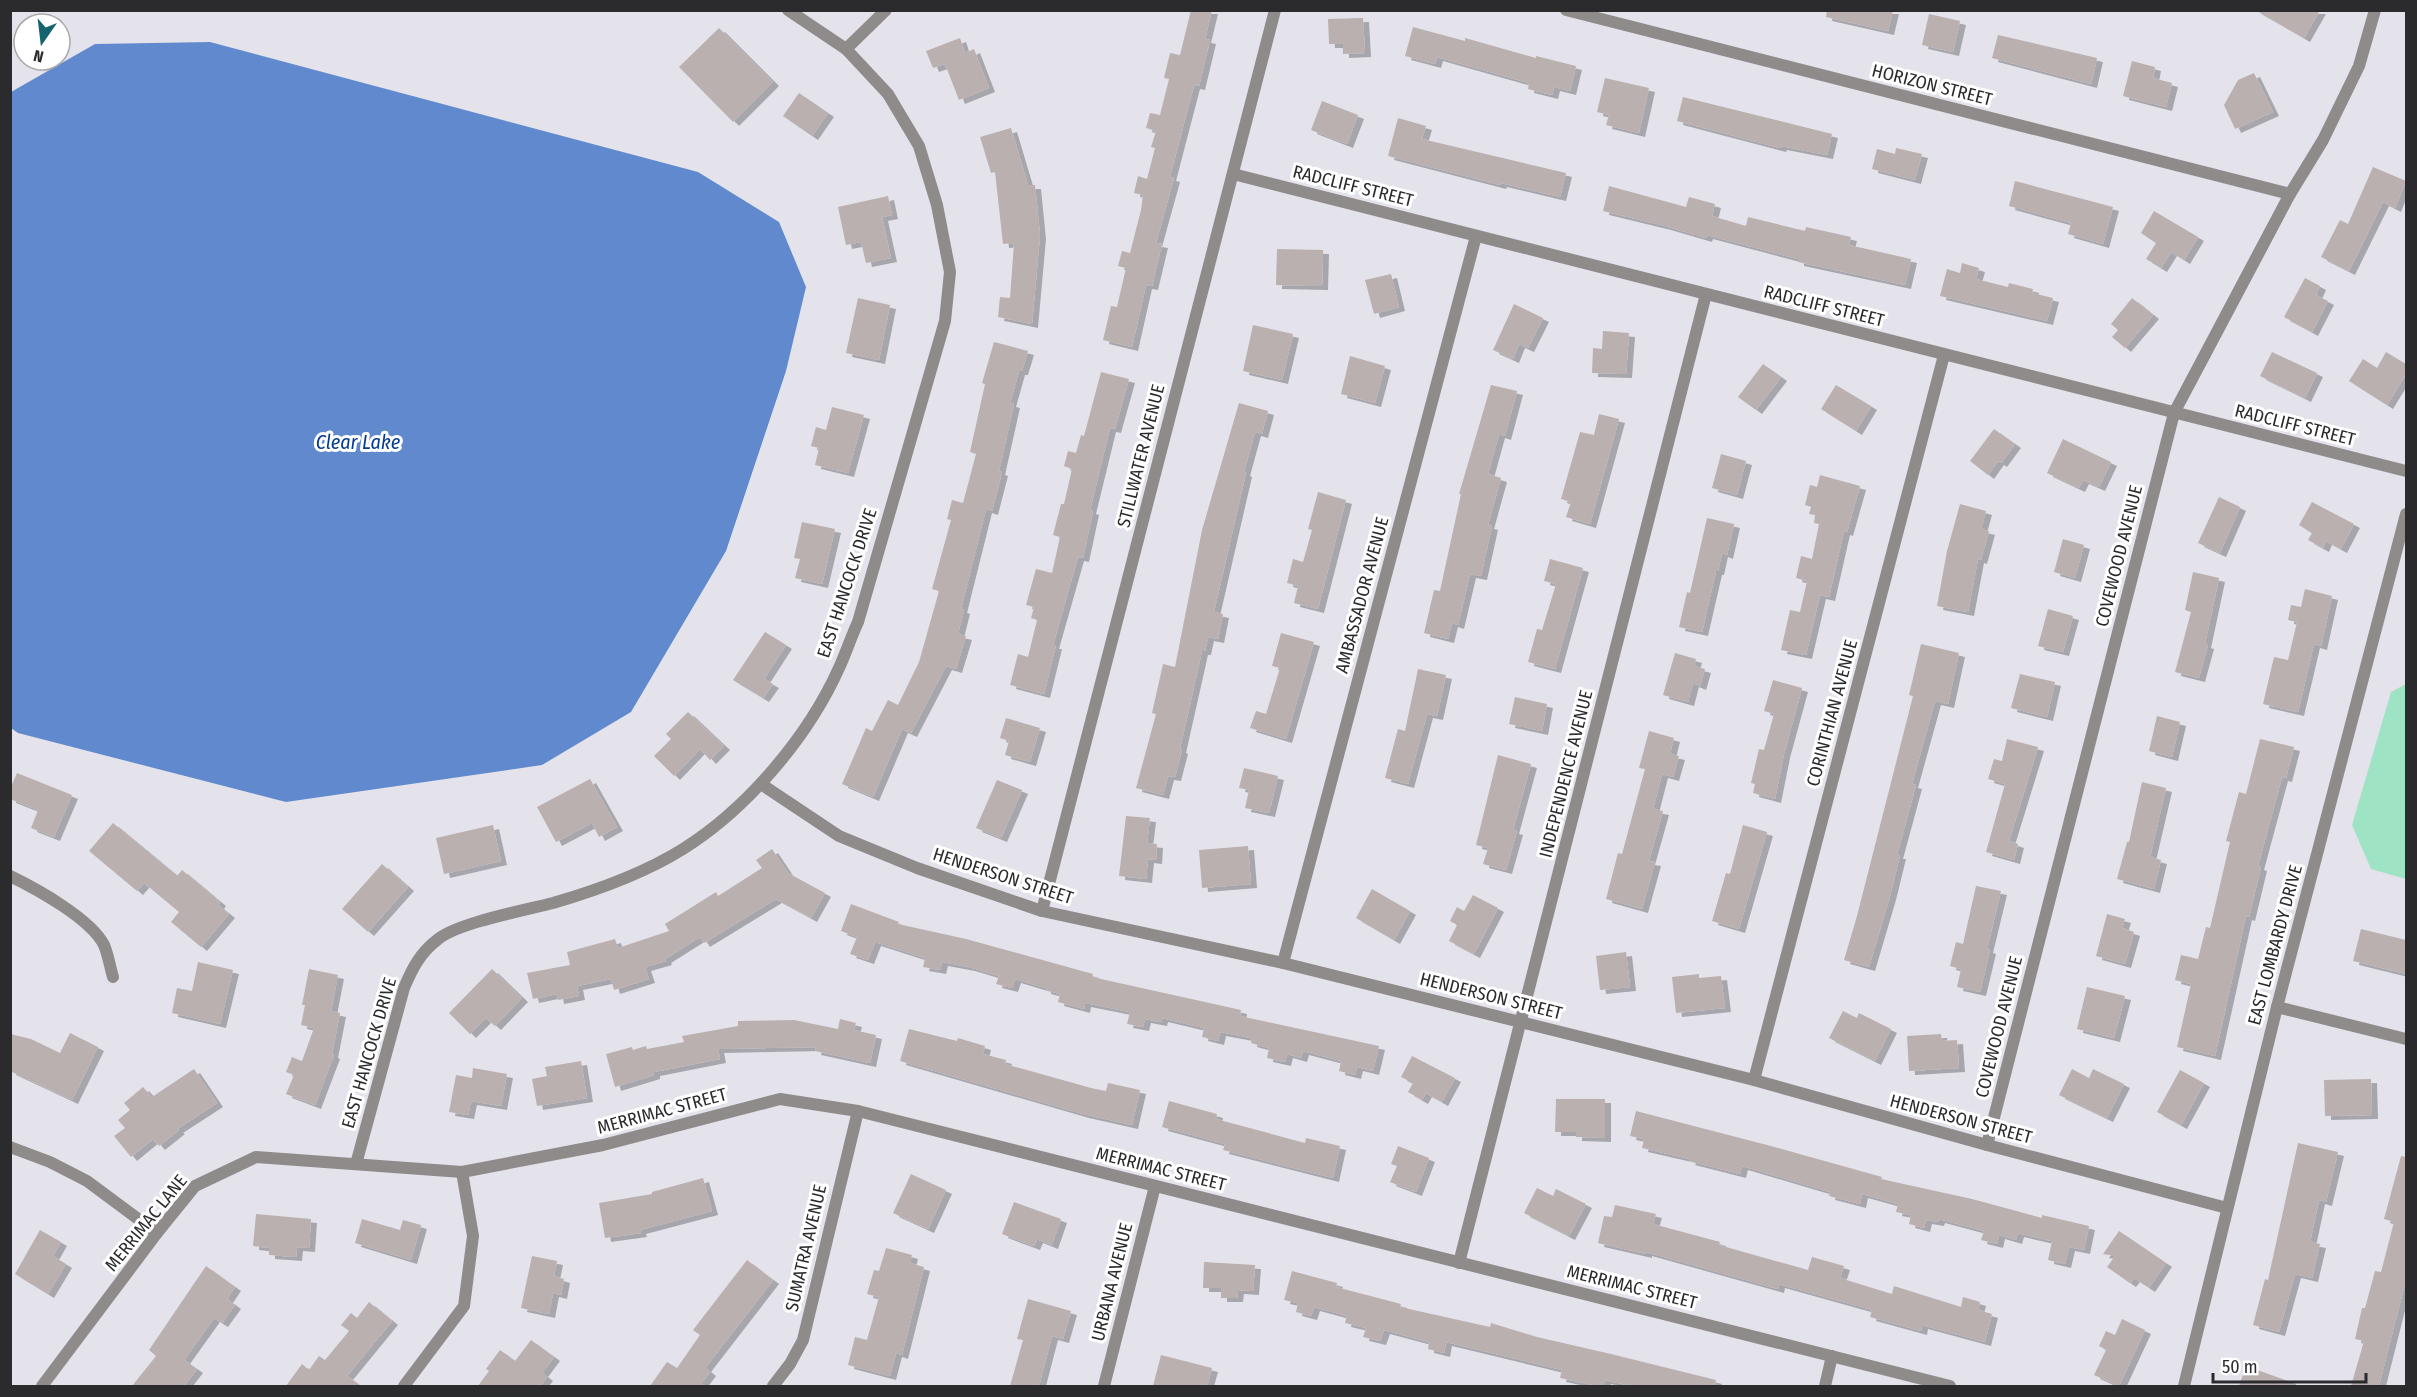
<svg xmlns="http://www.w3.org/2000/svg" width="2417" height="1397" viewBox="0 0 2417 1397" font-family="'Fira Sans Condensed',sans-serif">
<defs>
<filter id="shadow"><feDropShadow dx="6" dy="4" stdDeviation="0" flood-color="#0004"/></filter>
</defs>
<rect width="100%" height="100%" fill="#e4e3eb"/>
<polygon fill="#9ee3c3" points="2406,684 2406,879 2371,869 2352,825 2391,692"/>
<polygon fill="#608acd" points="210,42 698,172 779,222 806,287 786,371 726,551 631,712 542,765 286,802 18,733 11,728 11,92 95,44"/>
<g fill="#bab0af" filter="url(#shadow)">
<polygon points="1191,10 1212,10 1205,39 1210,40 1199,86 1194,85 1170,177 1174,178 1156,243 1162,244 1152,286 1146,285 1132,347 1103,340 1111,306 1117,307 1126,268 1118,266 1122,251 1130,253 1141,210 1143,195 1134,193 1138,176 1147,179 1155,148 1151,147 1156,131 1146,128 1150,113 1160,115 1169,79 1164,78 1170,53 1180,55"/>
<polygon points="1827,10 1893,10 1888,31 1826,17"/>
<polygon points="2255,10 2320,10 2304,38"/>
<polygon points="1929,14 1960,21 1953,52 1922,45"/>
<polygon points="1363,18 1365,53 1343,54 1343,44 1329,44 1328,19"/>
<polygon points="1413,27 1465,41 1465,38 1536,58 1536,56 1576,66 1570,91 1554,87 1552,95 1528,89 1529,83 1437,57 1435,64 1405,56"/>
<polygon points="719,28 773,82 733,122 679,67"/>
<polygon points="1998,35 2097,58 2091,84 1992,58"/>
<polygon points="960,38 965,53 974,49 989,88 959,100 945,64 933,68 926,51"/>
<polygon points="2132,61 2155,67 2153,78 2172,83 2166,107 2123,96"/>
<polygon points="2254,73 2273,112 2235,129 2224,105 2238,80"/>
<polygon points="1605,78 1649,88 1639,133 1606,125 1609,115 1597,112"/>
<polygon points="799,93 828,113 812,136 783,116"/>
<polygon points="1683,97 1832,134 1827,155 1781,146 1780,148 1677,121"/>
<polygon points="1322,101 1358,115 1347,144 1311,130"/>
<polygon points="1398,118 1426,126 1422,139 1566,173 1560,197 1501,183 1500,185 1388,156"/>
<polygon points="1011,128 1028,185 1035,185 1040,235 1032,324 998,317 1000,297 1010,298 1014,243 1003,244 995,172 991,173 980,137"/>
<polygon points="1896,148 1922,154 1915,180 1872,169 1877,149 1895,154"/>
<polygon points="2373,167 2406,181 2395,208 2383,202 2349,271 2321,257 2340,220 2348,224"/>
<polygon points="2015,181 2113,207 2103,244 2068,234 2071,223 2009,206"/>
<polygon points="1609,186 1686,207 1689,197 1715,204 1712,216 1746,226 1748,217 1805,231 1806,227 1851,237 1849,245 1911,259 1905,285 1798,262 1798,259 1707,235 1706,238 1665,226 1603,211"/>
<polygon points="888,196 892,215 882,217 891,258 866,263 861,242 846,245 838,207"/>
<polygon points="2154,211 2198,237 2184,260 2171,252 2161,268 2146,259 2156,243 2141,233"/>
<polygon points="1277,249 1323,250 1322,286 1276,285"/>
<polygon points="1962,263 1979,268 1976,279 2008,287 2009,283 2033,289 2032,293 2053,298 2047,321 1940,296 1947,269 1960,273"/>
<polygon points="1391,274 1399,307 1374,314 1365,280"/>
<polygon points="2305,278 2320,286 2316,295 2328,301 2312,332 2284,317"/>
<polygon points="858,298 890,305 879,360 846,353"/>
<polygon points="2132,298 2153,315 2125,348 2112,337 2118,330 2111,324"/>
<polygon points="1514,304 1543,318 1528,348 1519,344 1513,359 1493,350"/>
<polygon points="1253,325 1293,334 1282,380 1243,371"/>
<polygon points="1603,331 1629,333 1626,374 1592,373 1593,348 1602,349"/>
<polygon points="994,342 1028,351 1022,371 1019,371 1010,403 1014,404 999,471 1002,472 992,511 986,509 961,609 964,610 958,634 966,636 956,669 946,666 911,733 902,729 873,797 842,784 866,728 872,731 888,700 898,705 919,662 939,591 932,589 951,520 947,519 952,500 963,503 976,454 970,452 985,384 982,383"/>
<polygon points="2272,352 2317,373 2305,398 2260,376"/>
<polygon points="2386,352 2406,364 2406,374 2387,405 2349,381 2363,359 2377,368"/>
<polygon points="1350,356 1385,366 1375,403 1341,394"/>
<polygon points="1763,364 1781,377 1756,410 1738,397"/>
<polygon points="1101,372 1129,379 1115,429 1110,428 1090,510 1093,511 1083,558 1078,557 1053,645 1056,645 1044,694 1010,685 1018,654 1028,657 1037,620 1031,618 1034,607 1026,605 1036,569 1052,573 1060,537 1053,535 1061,504 1064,504 1072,469 1064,466 1068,451 1076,453 1081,435 1084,436"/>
<polygon points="1491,385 1517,391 1505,436 1499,434 1488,474 1501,478 1488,525 1492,526 1481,576 1470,574 1458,625 1452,623 1448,639 1424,633 1434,590 1440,591 1461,494 1459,494"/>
<polygon points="1836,385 1871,406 1856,431 1821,409"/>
<polygon points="1239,403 1268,411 1262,434 1255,432 1244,472 1246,473 1214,612 1223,614 1218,639 1208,637 1205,651 1202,651 1180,749 1182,750 1175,777 1168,776 1163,795 1136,788 1156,714 1152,713 1163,664 1175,667 1202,530"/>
<polygon points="832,407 864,415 848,473 815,465 819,448 811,446 816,427 826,430"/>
<polygon points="1599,414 1619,419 1590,524 1566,517 1571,502 1561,499 1580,432 1594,435"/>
<polygon points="1994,429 2015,444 2001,463 1998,461 1988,475 1970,461"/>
<polygon points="2063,439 2111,462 2099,487 2083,480 2079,488 2047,473"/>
<polygon points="1721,454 1746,461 1737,495 1712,488"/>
<polygon points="1820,475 1860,486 1847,532 1844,531 1829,597 1820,595 1806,655 1781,650 1790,610 1800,612 1807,581 1796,578 1801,556 1812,559 1819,524 1814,523 1815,515 1809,514 1811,507 1805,505 1810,485 1817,487"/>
<polygon points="1318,492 1346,500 1318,609 1294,603 1298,586 1287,583 1293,559 1303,562 1312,530 1308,529"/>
<polygon points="2219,497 2240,507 2220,553 2198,543"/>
<polygon points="2312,502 2354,524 2341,549 2326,541 2323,548 2308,540 2312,533 2299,525"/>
<polygon points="1960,504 1986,511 1981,529 1989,531 1981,560 1978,559 1968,612 1937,606 1947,551"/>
<polygon points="1707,518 1734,524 1727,555 1722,553 1718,571 1716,571 1702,632 1679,627 1687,592 1690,593"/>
<polygon points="802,522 835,529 822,584 795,578 800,559 794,558"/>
<polygon points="2063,539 2084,545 2075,578 2054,572"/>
<polygon points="1550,559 1583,568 1555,669 1528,662 1537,629 1542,630 1556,584 1544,581"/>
<polygon points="2193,572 2219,578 2205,644 2208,645 2199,678 2175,672 2191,612 2185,610"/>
<polygon points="2305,589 2332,596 2321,646 2314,644 2298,712 2263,704 2274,657 2288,660 2297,622 2288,620 2291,605 2301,607"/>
<polygon points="2048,609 2073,616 2063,652 2038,646"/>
<polygon points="765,632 786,645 764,679 773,684 763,698 733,680"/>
<polygon points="1281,633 1314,642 1286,739 1250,728 1256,711 1266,714 1280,668 1272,666"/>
<polygon points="1921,644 1959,653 1948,704 1935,701 1912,784 1916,785 1897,855 1900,855 1890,896 1869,967 1844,960 1857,916 1913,696 1909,695"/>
<polygon points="1675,653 1696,659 1694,666 1705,669 1700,686 1693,683 1688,702 1663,695"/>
<polygon points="1418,669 1446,675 1437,716 1427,714 1408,784 1385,778 1398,729 1405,731"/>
<polygon points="2020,674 2055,682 2047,717 2011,708"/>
<polygon points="1773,680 1802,688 1784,754 1775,799 1753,793 1755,784 1751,783 1759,749 1764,750 1774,714 1764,711"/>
<polygon points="1515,697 1547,704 1542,731 1509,724"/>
<polygon points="688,712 724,746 710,760 700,749 674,776 654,756 671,739 666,734"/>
<polygon points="2157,716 2180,722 2172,757 2149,751"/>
<polygon points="1006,718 1040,728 1030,762 1005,755 1009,741 1000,738"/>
<polygon points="1649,731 1674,738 1670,754 1679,756 1673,777 1662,774 1653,809 1663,811 1649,861 1655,862 1642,909 1606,899 1618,853 1622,854 1645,769 1639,768"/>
<polygon points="2007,739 2038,747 2009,841 2018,844 2014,860 1986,852 2005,784 1988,779 1994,759 2002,761"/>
<polygon points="2260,739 2294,747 2286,778 2282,777 2258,866 2261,867 2249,917 2246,916 2215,1056 2177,1047 2191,984 2175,980 2181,955 2198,959 2206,927 2210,928 2230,842 2226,841 2239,792 2246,794"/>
<polygon points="1498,755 1531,764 1513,830 1517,831 1506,870 1483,864 1488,848 1476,845"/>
<polygon points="1244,768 1278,776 1269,813 1245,808 1249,790 1239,788"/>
<polygon points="17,773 72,795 54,837 31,828 38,810 10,799 10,789"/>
<polygon points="590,779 617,827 599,837 592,823 556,842 537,807"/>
<polygon points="997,780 1022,790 1001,838 976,828"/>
<polygon points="2142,782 2166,788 2150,857 2161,860 2154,889 2117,879 2127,842 2129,842"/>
<polygon points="1126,816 1150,818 1147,843 1157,844 1156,860 1148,859 1146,879 1119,876"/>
<polygon points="113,823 177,876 182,870 220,902 218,905 229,914 201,947 171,922 179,912 144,883 137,891 89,851"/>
<polygon points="493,825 501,861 444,874 436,838"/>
<polygon points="1743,825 1767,832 1739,929 1712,921 1726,873 1730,874"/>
<polygon points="1248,846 1251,884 1202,888 1199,850"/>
<polygon points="772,849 788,873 825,893 811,918 776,899 704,943 700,937 665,959 666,961 645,967 649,979 614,990 611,979 577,986 579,996 558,1000 557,994 533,999 527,973 570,965 567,952 615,939 618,948 669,931 665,924 716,892 718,896 762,868 756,860"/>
<polygon points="382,864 408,887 368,932 342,909"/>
<polygon points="1976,886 2001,891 1987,949 1990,950 1980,992 1957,987 1961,969 1950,966 1956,942 1963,944"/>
<polygon points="1372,889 1410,911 1394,940 1356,918"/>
<polygon points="1473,895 1498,908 1474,954 1449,941 1457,925 1450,921 1457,907 1464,911"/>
<polygon points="851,904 899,922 898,924 966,939 1093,974 1092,977 1241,1010 1240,1016 1379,1046 1373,1071 1357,1067 1355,1075 1339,1071 1341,1061 1303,1051 1301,1058 1287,1054 1285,1062 1267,1058 1269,1048 1251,1043 1252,1038 1220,1032 1218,1041 1202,1037 1204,1028 1162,1018 1161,1022 1145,1019 1143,1027 1127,1024 1130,1012 1085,1003 1084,1009 1058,1002 1060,994 1045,990 1045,988 1015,979 1012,988 996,984 999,976 969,967 942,962 940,970 923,967 925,958 875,942 868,960 850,954 857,937 841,931"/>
<polygon points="2107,914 2125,919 2122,928 2134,932 2125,964 2096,956"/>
<polygon points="2361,929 2406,940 2406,974 2353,961"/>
<polygon points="1626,952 1630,987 1600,990 1596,956"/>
<polygon points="198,962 233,970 220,1024 172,1013 177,988 192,991"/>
<polygon points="309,969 338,975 331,1011 340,1013 332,1054 334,1055 315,1105 286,1094 294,1075 286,1072 292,1057 302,1061 314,1028 301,1025 305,1005 302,1005"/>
<polygon points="492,969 522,998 495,1026 486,1018 470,1034 449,1013"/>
<polygon points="1699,974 1699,978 1721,976 1725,1008 1676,1013 1672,977"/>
<polygon points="2087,987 2125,996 2114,1038 2077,1029"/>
<polygon points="1843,1011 1857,1018 1859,1013 1891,1029 1875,1061 1829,1038"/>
<polygon points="840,1019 856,1023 854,1030 876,1035 870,1063 815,1051 816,1047 718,1049 720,1059 654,1072 654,1075 615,1087 606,1054 632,1047 633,1050 646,1046 647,1049 684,1042 682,1036 738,1026 738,1021 794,1020 838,1029"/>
<polygon points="909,1029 957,1041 958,1038 985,1046 983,1054 1006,1060 1005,1064 1091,1088 1106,1091 1108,1083 1140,1090 1132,1125 1083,1114 900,1061"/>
<polygon points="70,1033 98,1047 72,1100 10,1071 10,1034 31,1039 60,1053"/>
<polygon points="1941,1034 1942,1041 1957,1040 1959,1068 1909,1071 1907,1036"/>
<polygon points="1412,1056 1455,1078 1442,1102 1426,1093 1422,1100 1408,1092 1413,1083 1401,1077"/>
<polygon points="581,1061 587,1098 537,1106 532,1079 547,1076 545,1067"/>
<polygon points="473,1068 507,1074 501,1106 471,1101 468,1115 449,1112 456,1075 472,1078"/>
<polygon points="194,1069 217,1103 177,1129 179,1130 159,1146 153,1139 131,1157 114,1136 125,1128 118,1120 130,1110 124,1103 143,1087 152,1097"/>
<polygon points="2072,1069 2089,1078 2093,1069 2124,1084 2107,1118 2059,1095"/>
<polygon points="2180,1070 2204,1083 2181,1125 2157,1112"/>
<polygon points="2371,1079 2372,1115 2325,1116 2324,1080"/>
<polygon points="1556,1099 1605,1099 1605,1138 1576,1137 1576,1132 1555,1132"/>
<polygon points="1169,1101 1217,1114 1216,1119 1305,1143 1306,1138 1340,1146 1333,1178 1223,1150 1225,1144 1162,1127"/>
<polygon points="1636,1111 1767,1145 1882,1177 1881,1179 1972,1199 2042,1218 2042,1215 2089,1226 2084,1250 2069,1247 2065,1264 2048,1260 2052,1241 2018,1233 2016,1240 1999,1235 1997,1244 1981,1240 1984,1231 1939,1219 1938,1222 1926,1220 1924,1228 1909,1224 1911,1215 1896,1212 1898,1204 1862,1194 1860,1204 1829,1196 1830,1192 1742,1166 1740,1174 1689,1161 1690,1159 1642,1148 1644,1139 1630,1136"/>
<polygon points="2298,1143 2338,1152 2326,1202 2319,1200 2310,1242 2320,1244 2312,1278 2295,1274 2279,1332 2253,1325 2265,1279 2268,1280"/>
<polygon points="1398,1146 1429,1158 1416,1192 1390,1182 1397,1166 1391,1164"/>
<polygon points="2401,1156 2406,1157 2406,1279 2379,1386 2351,1386 2364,1341 2355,1339 2362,1308 2365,1308 2375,1271 2381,1272 2394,1222 2384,1219"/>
<polygon points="911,1174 946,1190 928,1229 893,1213"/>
<polygon points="703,1178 712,1211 640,1230 641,1233 605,1238 599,1203 652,1194 652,1192"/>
<polygon points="1537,1188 1553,1196 1556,1189 1586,1204 1569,1236 1524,1213"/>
<polygon points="1014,1202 1061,1219 1052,1245 1037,1239 1034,1246 1002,1234"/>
<polygon points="1615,1205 1656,1214 1653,1224 1720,1242 1719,1245 1808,1270 1812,1257 1844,1266 1840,1278 1892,1294 1894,1286 1961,1307 1963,1297 1980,1302 1978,1310 1992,1314 1985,1342 1922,1325 1921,1331 1870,1317 1872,1310 1779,1284 1778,1289 1646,1252 1646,1254 1598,1243 1604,1216 1612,1217"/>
<polygon points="256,1214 311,1219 309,1248 297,1247 296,1257 269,1255 269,1248 253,1246"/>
<polygon points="362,1219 400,1230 403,1220 421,1225 411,1260 355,1243"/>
<polygon points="40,1230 61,1242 53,1256 66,1264 48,1294 15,1274"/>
<polygon points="2119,1231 2166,1263 2149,1288 2134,1278 2130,1283 2107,1267 2115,1256 2103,1254"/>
<polygon points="886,1248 912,1255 910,1263 924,1267 902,1355 896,1353 890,1376 848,1365 855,1337 867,1340 879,1297 867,1294 874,1270 879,1271"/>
<polygon points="532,1256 557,1261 554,1276 564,1279 561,1295 553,1293 549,1314 521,1308"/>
<polygon points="747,1260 773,1280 705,1368 710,1372 701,1384 705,1386 650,1386 667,1362 677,1368 700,1335 693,1330"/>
<polygon points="1204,1262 1255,1265 1253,1291 1238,1290 1237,1298 1221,1298 1221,1288 1203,1288"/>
<polygon points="206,1266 235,1287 227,1299 235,1305 222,1323 214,1318 184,1360 197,1369 184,1386 132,1386 156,1356 149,1350"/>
<polygon points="1292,1271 1337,1283 1336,1287 1401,1304 1400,1307 1490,1327 1491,1323 1537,1337 1611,1354 1716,1380 1715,1386 1631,1386 1605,1380 1603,1386 1597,1386 1560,1378 1562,1370 1446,1342 1444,1353 1428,1349 1429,1342 1384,1330 1380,1341 1363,1337 1366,1328 1345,1323 1347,1316 1314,1307 1311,1316 1296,1312 1298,1303 1284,1300"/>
<polygon points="1028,1299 1071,1311 1063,1339 1052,1336 1039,1386 1010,1386 1023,1340 1017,1339"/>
<polygon points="369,1302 392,1321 347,1376 361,1386 286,1386 302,1364 309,1370 319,1356 325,1360 349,1331 341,1325 351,1313 357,1318"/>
<polygon points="2122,1319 2145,1330 2119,1386 2094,1375 2106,1350 2099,1346 2106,1331 2115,1335"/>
<polygon points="531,1340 554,1357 542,1373 547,1377 540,1386 478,1386 489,1371 486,1369 500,1350 515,1361"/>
<polygon points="1161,1355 1212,1368 1207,1386 1153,1386"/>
<polygon points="2246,1366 2296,1384 2296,1386 2239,1386"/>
</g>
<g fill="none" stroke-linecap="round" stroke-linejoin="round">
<g stroke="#8f8b8a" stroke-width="12">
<polyline points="1566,10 2290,194"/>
<polyline points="846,49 886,10"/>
<polyline points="1233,174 2406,471"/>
<polyline points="761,784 839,836 917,868 1042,911 1283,963 1754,1080 1987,1145 2227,1208"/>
<path d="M10 876C37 889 91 919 104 945 108 954 110 967 113 977"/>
<polyline points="1042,911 1275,10"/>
<polyline points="1283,963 1476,236"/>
<polyline points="2277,1007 2406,1039"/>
<polyline points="1754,1080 1944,355"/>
<polyline points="1987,1145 2174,413 2290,194 2323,140 2359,66 2375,10"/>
<polyline points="10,1147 50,1162 87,1181 157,1233"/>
<path d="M356 1164 404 988C412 969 420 953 437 940 456 923 526 910 553 903 598 890 643 874 683 849 747 809 808 737 839 668 846 653 851 637 858 622L945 321 950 272 937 205 919 146 888 94 846 49 788 10"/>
<polyline points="1459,1263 1706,294"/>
<polyline points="42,1386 157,1233 195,1186 256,1157 462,1172 603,1145 780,1099 858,1111 1950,1386"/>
<polyline points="404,1386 464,1306 473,1236 462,1172"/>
<polyline points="773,1386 790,1364 803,1340 858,1111"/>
<polyline points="1104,1386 1155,1186"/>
<polyline points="1825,1386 1832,1356"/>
<polyline points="2184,1386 2277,1007 2406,514"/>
</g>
</g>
<g text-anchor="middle" stroke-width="6" stroke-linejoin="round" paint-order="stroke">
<g font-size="18" fill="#2b2b2e" stroke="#fff">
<text transform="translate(1932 85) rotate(14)" y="6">HORIZON STREET</text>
<text transform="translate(1353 186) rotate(14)" y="6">RADCLIFF STREET</text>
<text transform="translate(1824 306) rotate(14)" y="6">RADCLIFF STREET</text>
<text transform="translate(2295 425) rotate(14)" y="6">RADCLIFF STREET</text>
<text transform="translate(1141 456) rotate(-76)" y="6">STILLWATER AVENUE</text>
<text transform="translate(2119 556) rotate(-76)" y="6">COVEWOOD AVENUE</text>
<text transform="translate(847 583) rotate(-72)" y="6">EAST HANCOCK DRIVE</text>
<text transform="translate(1362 595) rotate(-75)" y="6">AMBASSADOR AVENUE</text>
<text transform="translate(1832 713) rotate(-75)" y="6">CORINTHIAN AVENUE</text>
<text transform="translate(1566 774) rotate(-76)" y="6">INDEPENDENCE AVENUE</text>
<text transform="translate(1003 876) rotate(18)" y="6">HENDERSON STREET</text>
<text transform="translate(2275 945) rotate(-75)" y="6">EAST LOMBARDY DRIVE</text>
<text transform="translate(1491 996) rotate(14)" y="6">HENDERSON STREET</text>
<text transform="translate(1999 1027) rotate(-76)" y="6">COVEWOOD AVENUE</text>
<text transform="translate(369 1053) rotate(-74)" y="6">EAST HANCOCK DRIVE</text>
<text transform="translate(662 1111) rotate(-15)" y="6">MERRIMAC STREET</text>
<text transform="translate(1961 1119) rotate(15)" y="6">HENDERSON STREET</text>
<text transform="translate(1161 1169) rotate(14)" y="6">MERRIMAC STREET</text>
<text transform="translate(146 1223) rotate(-51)" y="6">MERRIMAC LANE</text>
<text transform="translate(806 1248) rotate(-77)" y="6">SUMATRA AVENUE</text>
<text transform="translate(1112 1282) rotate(-76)" y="6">URBANA AVENUE</text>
<text transform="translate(1632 1287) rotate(14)" y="6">MERRIMAC STREET</text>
</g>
<g font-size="20" font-style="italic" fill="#053b8b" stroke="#fff">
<text x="358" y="449">Clear Lake</text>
</g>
</g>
<rect width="2417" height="1397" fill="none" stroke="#2b2b2e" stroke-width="24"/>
<g transform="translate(42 42) rotate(194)"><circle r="28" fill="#ffffff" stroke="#aaaaab" stroke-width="1.5"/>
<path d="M0-4.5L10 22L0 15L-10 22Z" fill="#15636c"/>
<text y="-9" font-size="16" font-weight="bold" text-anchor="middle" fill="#2b2b2e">N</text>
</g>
<path d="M2213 1373v9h153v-9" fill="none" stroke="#2b2b2e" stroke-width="3"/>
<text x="2222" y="1373" font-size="18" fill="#2b2b2e" stroke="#ffffff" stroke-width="4.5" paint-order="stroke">50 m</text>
</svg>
